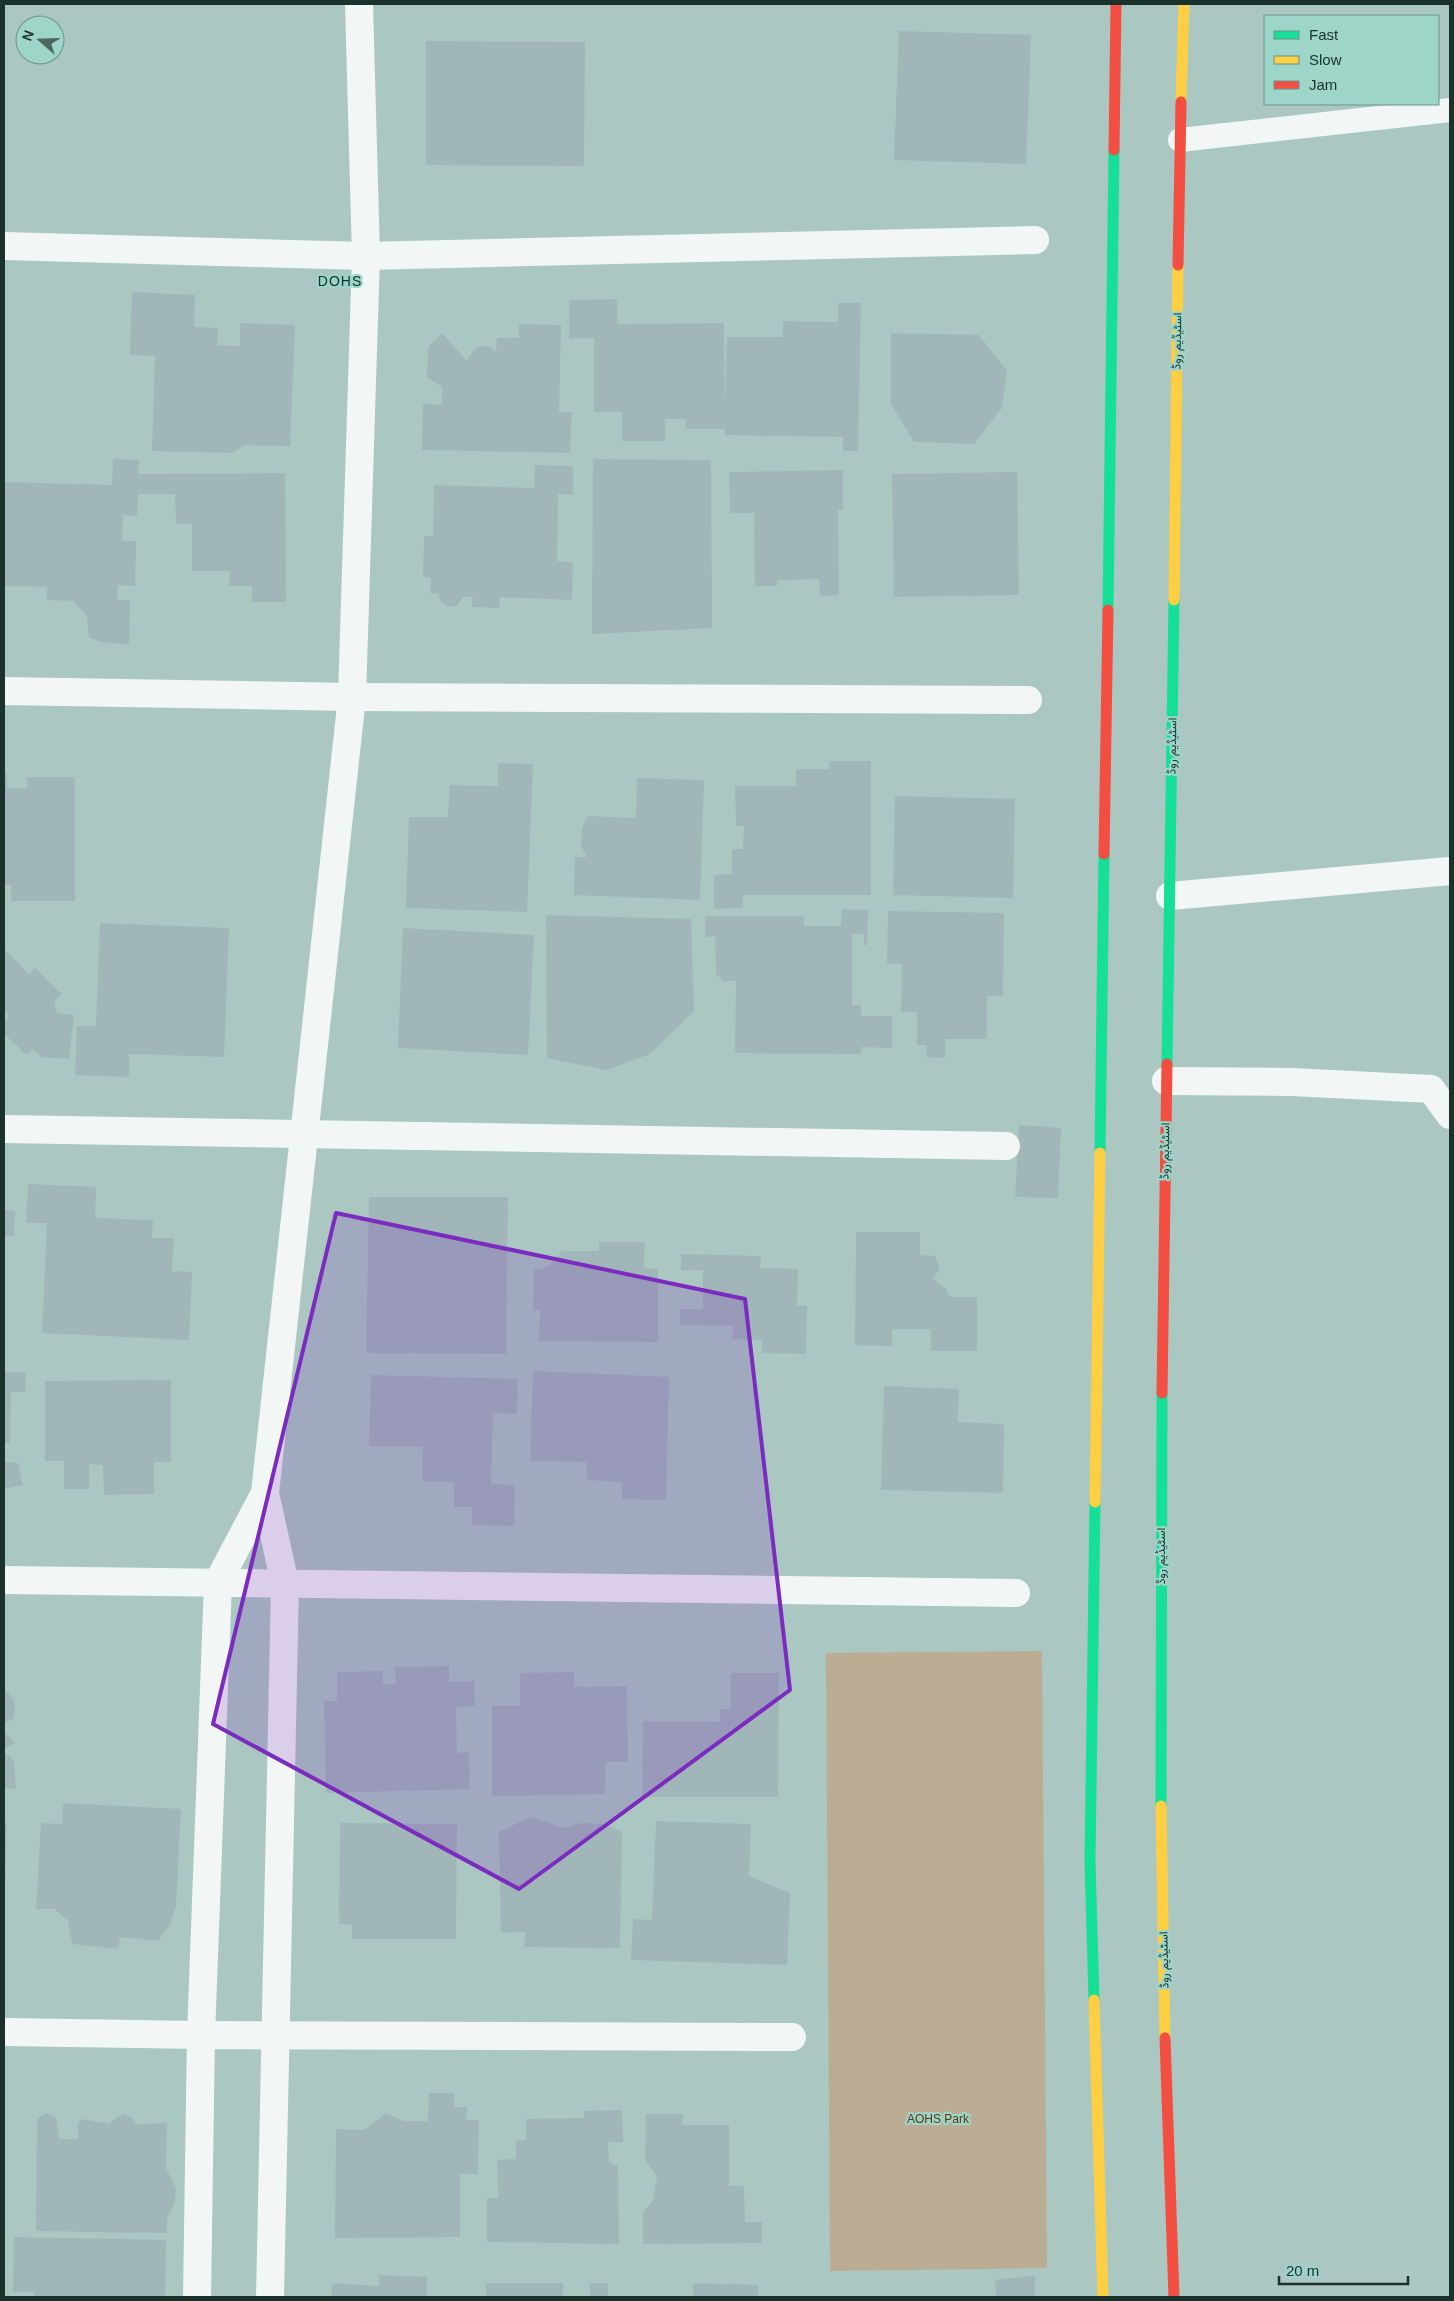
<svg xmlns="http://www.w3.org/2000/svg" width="1454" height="2301" viewBox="0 0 1454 2301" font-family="Arial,Vazirmatn,sans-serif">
<rect width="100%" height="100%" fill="#aac8c1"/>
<polygon fill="#bbac94" points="1042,1651 1047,2268 830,2271 826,1653"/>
<g fill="#a1b6b9">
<polygon points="899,31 1031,35 1026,164 894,160"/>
<polygon points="426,41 585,42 584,166 426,165"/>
<polygon points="132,292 195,295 194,327 218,328 217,345 240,346 240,323 295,325 290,446 245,445 232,453 152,451 155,356 130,355"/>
<polygon points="617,299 617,324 724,323 725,411 727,337 783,337 783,321 838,322 838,303 861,303 858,451 843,451 843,437 725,435 725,429 686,429 686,419 665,419 665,441 622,441 622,412 594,412 594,338 569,339 569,300"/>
<polygon points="519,324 561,325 559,412 572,412 570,453 422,450 423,404 442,405 442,387 427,377 428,347 442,333 467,361 473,351 481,346 490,347 496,353 497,338 519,338"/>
<polygon points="891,333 979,335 1007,371 1002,408 974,444 914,442 891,404"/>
<polygon points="113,459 139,460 138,474 285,473 286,602 252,602 252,586 229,586 230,571 192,571 192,524 176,524 175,494 138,494 137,516 123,515 122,541 136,541 135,586 118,585 117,600 130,600 129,644 106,643 89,638 87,616 73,601 47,600 47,587 4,586 4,482 112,485"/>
<polygon points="593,459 711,460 712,628 592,634"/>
<polygon points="535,465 573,466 573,495 558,494 557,561 573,562 572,600 500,597 499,608 472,607 473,597 463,597 457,606 448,607 441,602 438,594 430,593 431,578 423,577 424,536 433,536 434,485 534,488"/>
<polygon points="843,470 843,510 838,510 839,595 820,596 819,579 777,580 777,586 755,586 754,513 730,513 729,472"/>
<polygon points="1017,472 1019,595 894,597 892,474"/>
<polygon points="829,761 871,761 871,895 743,895 743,908 714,909 714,875 732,874 732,849 743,849 744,826 736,826 735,786 796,786 796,769 829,769"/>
<polygon points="498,763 533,764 527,912 406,908 409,817 448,817 450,785 498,786"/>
<polygon points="4,774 7,774 7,788 27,788 27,777 75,777 75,901 11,901 11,885 4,885"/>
<polygon points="637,778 704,780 700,900 574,895 575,857 587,857 581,846 582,829 587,816 636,818"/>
<polygon points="895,796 1015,799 1013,898 893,895"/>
<polygon points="842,909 868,910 867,945 864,945 864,934 852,934 852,1005 861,1005 861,1016 892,1016 892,1048 861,1047 861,1054 735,1053 736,981 723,981 716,974 715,936 705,937 705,916 804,916 804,926 841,926"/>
<polygon points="888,911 1004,913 1003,996 987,996 987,1039 945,1039 945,1058 926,1057 927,1045 917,1045 917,1012 901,1012 902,964 887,964"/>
<polygon points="546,915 691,919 694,1011 650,1054 606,1070 547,1058"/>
<polygon points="100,923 229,928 224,1057 129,1054 129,1077 75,1075 77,1026 96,1026"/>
<polygon points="403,928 534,935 528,1055 398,1048"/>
<polygon points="4,949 29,974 35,968 62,994 54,1001 57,1013 74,1015 69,1059 41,1057 33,1049 27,1055 4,1034 4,1022 10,1016 4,1010"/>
<polygon points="1019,1125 1061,1128 1058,1198 1015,1197"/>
<polygon points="28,1184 96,1187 95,1218 153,1220 152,1238 174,1238 172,1271 192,1272 189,1340 42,1333 47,1223 26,1223"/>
<polygon points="369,1197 508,1197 506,1354 366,1353"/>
<polygon points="4,1210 15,1211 14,1236 4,1236"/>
<polygon points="856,1232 920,1232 920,1255 935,1256 940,1269 933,1278 946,1289 950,1297 977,1297 977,1351 931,1351 931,1329 892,1329 892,1346 855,1345"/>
<polygon points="599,1242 645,1242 644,1268 658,1269 658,1342 539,1341 540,1310 533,1311 534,1270 542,1269 551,1264 562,1251 599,1251"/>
<polygon points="681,1254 761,1256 760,1268 798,1269 797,1306 807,1306 806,1354 762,1353 762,1340 732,1339 733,1326 680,1325 680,1309 703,1309 703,1270 681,1270"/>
<polygon points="533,1371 669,1377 666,1500 622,1499 622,1482 587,1480 586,1462 530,1461"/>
<polygon points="4,1372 26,1372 25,1392 11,1392 10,1443 4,1443"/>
<polygon points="371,1375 518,1379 517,1414 493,1413 491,1484 515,1485 514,1526 472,1525 472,1507 454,1507 454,1482 422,1481 423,1447 369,1446"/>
<polygon points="171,1380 171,1462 154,1462 154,1494 104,1495 103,1465 89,1464 89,1489 64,1489 64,1461 45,1461 45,1381"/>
<polygon points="884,1386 959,1389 958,1422 1004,1424 1003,1493 881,1490"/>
<polygon points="4,1462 18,1463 23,1485 4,1489"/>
<polygon points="449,1666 449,1682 474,1681 475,1706 456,1707 457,1753 469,1752 470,1789 326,1793 324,1701 337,1701 337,1672 383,1671 383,1684 396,1684 395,1667"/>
<polygon points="574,1672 574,1687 627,1686 628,1762 606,1762 605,1794 492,1796 492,1706 520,1706 520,1673"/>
<polygon points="731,1673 779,1673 778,1797 642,1797 643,1721 720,1722 720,1709 731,1709"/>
<polygon points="4,1688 14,1700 15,1711 13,1719 4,1723"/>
<polygon points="4,1732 15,1743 4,1749"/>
<polygon points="4,1752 14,1761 16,1789 4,1788"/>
<polygon points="63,1803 181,1809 176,1906 170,1924 158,1941 120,1937 118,1949 72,1944 68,1921 55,1909 36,1909 41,1823 62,1824"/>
<polygon points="530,1817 564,1828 582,1823 605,1824 622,1832 620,1948 524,1947 526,1932 501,1933 499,1832"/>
<polygon points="656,1821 751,1824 749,1876 790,1893 787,1965 631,1960 633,1919 652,1920"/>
<polygon points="4,1823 7,1823 5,1885 4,1885"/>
<polygon points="340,1823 457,1824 456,1939 352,1939 352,1925 339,1924"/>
<polygon points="429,2093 454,2093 454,2107 467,2107 466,2120 479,2120 478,2174 460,2174 460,2237 335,2238 336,2129 364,2130 386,2113 404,2121 428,2121"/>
<polygon points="622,2110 623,2142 608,2142 609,2162 618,2166 619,2244 487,2242 487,2198 498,2198 497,2160 516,2159 516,2141 526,2140 526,2119 584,2118 584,2111"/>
<polygon points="46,2113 56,2117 59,2139 78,2139 78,2123 84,2119 109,2124 123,2114 133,2118 136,2124 167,2123 166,2168 176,2189 174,2204 167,2218 167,2233 36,2231 37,2119"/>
<polygon points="646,2114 683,2114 682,2125 729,2125 729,2186 744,2186 745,2222 762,2222 762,2243 643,2244 643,2213 653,2200 657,2177 645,2160"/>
<polygon points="14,2237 166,2240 165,2297 34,2297 34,2292 13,2292"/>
<polygon points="378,2275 427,2277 427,2297 331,2297 332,2283 380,2286"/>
<polygon points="1035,2275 1035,2297 996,2297 995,2280"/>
<rect x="486" y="2283" width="77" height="14"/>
<rect x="590" y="2283" width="18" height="14"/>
<polygon points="693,2283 758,2285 758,2297 693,2297"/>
</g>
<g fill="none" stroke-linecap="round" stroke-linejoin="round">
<polyline stroke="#f2f7f6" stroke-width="24" points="1180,140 1450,110"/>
<g stroke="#f2f7f6" stroke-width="28">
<polyline points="4,246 366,256 359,4"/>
<polyline points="4,691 352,697 1028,700"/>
<polyline points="1170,896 1450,871"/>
<polyline points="1166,1081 1292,1082 1431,1089 1450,1115"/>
<polyline points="4,1129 1006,1146"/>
<polyline points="4,1580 1016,1593"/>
<polyline points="4,2032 201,2035 792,2037"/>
<polyline points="197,2297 201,2035 218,1582 265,1493"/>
<polyline points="270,2297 285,1584 265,1493 352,697 366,256 1035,240"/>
</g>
<g stroke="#16e098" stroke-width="11">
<polyline points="1108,610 1114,150"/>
<polyline points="1167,1064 1174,600"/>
<polyline points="1100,1153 1104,854"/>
<polyline points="1161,1806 1162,1393"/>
<polyline points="1094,2000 1090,1862 1095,1502"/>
</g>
<g stroke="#ffcf43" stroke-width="11">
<polyline points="1181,102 1184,4"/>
<polyline points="1174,600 1178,265"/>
<polyline points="1095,1502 1100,1153"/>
<polyline points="1161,1806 1165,2038"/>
<polyline points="1094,2000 1103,2297"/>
</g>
<g stroke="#f24e42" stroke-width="11">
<polyline points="1114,150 1116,4"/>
<polyline points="1178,265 1181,102"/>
<polyline points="1104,854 1108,610"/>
<polyline points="1162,1393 1167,1064"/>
<polyline points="1165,2038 1174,2297"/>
</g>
</g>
<path fill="#7b2cbf" fill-opacity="0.2" stroke="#7b2cbf" stroke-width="4" stroke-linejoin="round" d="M336 1213 745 1299 790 1690 519 1889 213 1724Z"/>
<g text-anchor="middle" stroke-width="4.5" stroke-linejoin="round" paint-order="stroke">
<g font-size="12" fill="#1a312c" stroke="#9dd5c8">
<text transform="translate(1177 341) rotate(-89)" y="4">اسٹیڈیم روڈ</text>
<text transform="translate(1172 746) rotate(-89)" y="4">اسٹیڈیم روڈ</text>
<text transform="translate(1165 1151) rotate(-89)" y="4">اسٹیڈیم روڈ</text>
<text transform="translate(1161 1556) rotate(-90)" y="4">اسٹیڈیم روڈ</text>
<text transform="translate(1164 1960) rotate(-91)" y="4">اسٹیڈیم روڈ</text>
</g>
<g font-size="12" fill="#5b3512" stroke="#9dd5c8">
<text x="938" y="2123">AOHS Park</text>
</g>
<g font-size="14" letter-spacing="1" fill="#08352d" stroke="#9dd5c8">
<text x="340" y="286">DOHS</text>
</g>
</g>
<rect width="1454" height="2301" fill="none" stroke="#1a312c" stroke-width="10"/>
<rect x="1264" y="15" width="175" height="90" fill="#9dd5c8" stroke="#69938a"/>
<rect x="1274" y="31" width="25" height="8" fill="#16e098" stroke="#69938a"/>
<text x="1309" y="40" font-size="15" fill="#1a312c">Fast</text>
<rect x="1274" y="56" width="25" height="8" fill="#ffcf43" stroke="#69938a"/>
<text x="1309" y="65" font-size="15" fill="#1a312c">Slow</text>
<rect x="1274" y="81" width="25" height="8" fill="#f24e42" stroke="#69938a"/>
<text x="1309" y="90" font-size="15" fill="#1a312c">Jam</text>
<g transform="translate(40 40) rotate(290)"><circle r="24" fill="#9dd5c8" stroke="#69938a"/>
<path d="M0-4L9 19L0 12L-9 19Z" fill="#4c6660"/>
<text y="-8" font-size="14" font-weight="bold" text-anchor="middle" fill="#1a312c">N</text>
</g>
<path d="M1279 2276v8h129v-8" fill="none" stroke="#1a312c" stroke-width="2.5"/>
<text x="1286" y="2276" font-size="15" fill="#1a312c" stroke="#9dd5c8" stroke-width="4" paint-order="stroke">20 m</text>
</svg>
